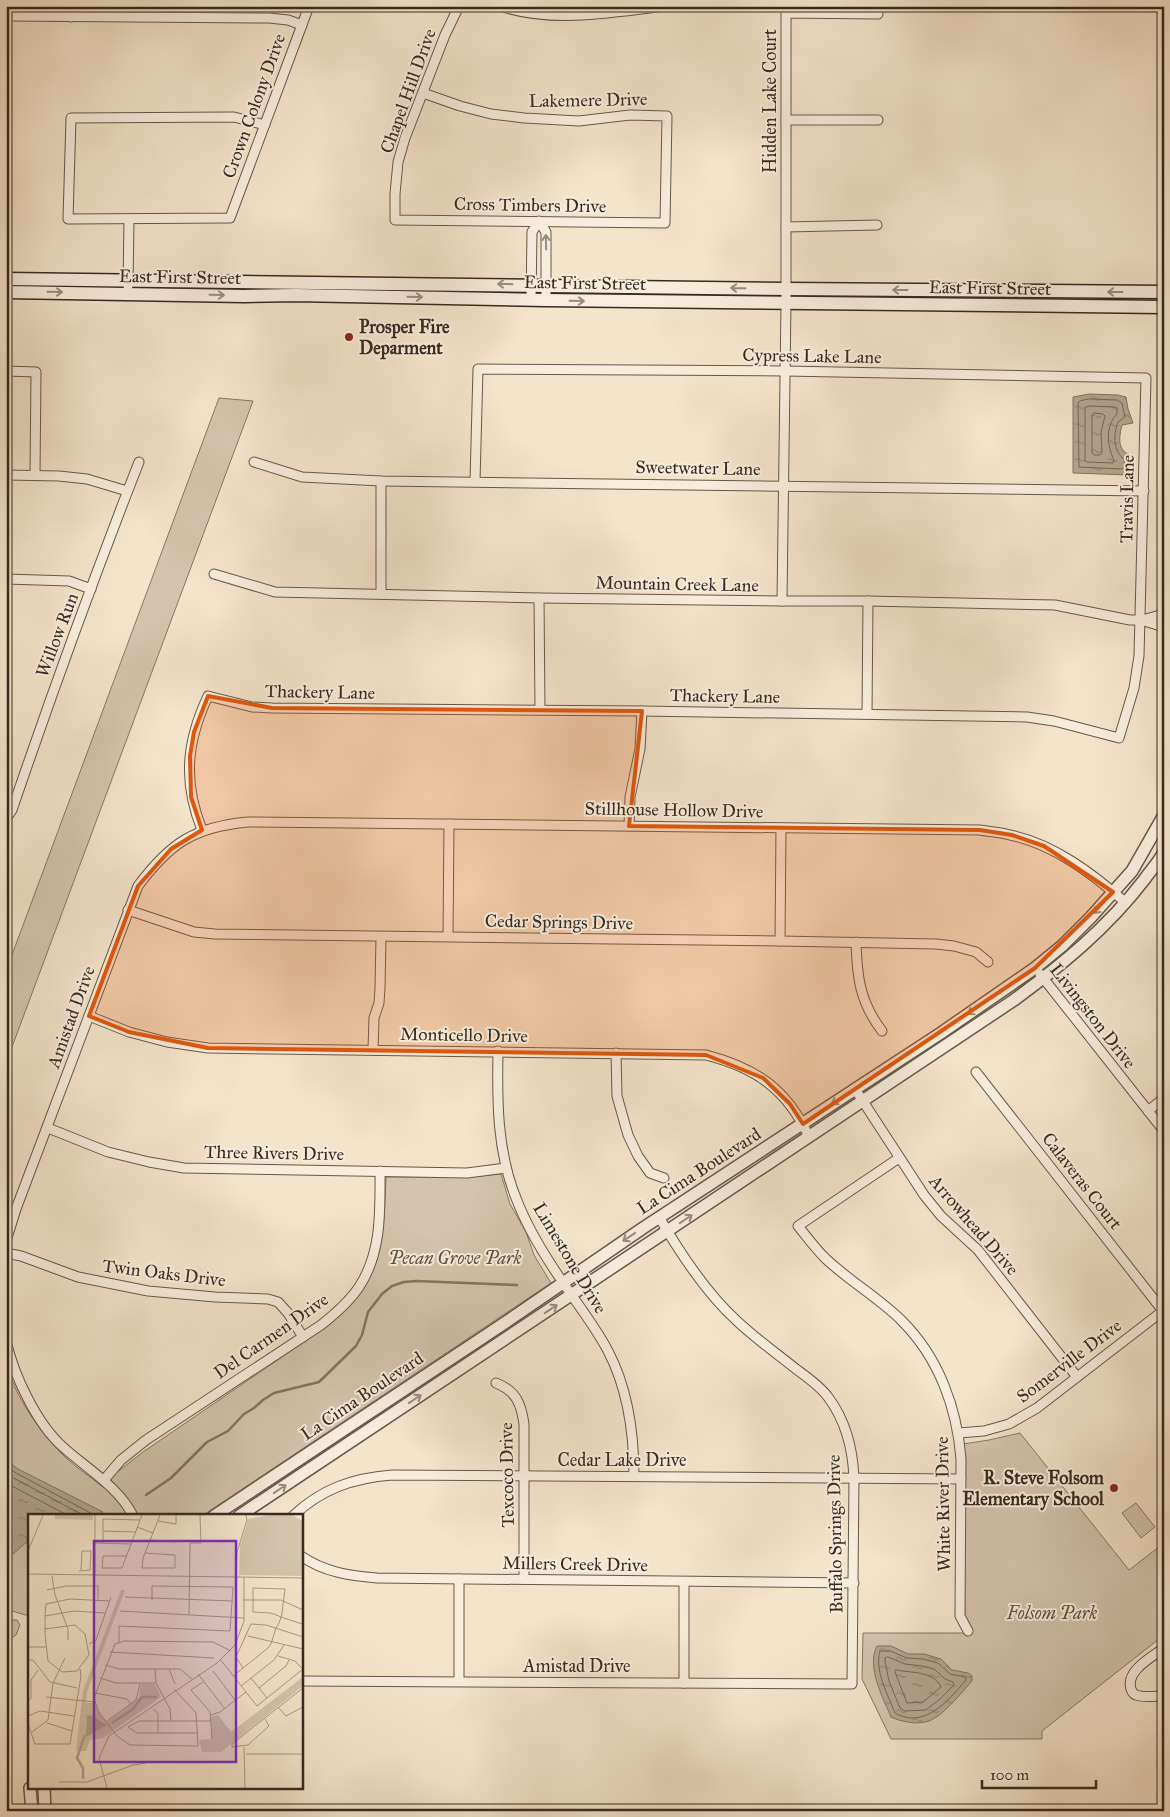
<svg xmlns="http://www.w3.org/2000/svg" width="1170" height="1817" viewBox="0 0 1170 1817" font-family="'IM FELL Great Primer',serif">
<defs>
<pattern id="water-ripples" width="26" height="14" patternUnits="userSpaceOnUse" patternTransform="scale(1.25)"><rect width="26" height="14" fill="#b4a590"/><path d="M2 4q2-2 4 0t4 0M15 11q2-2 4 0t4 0" fill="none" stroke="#938775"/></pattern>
</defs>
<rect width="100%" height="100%" fill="#f4e4ca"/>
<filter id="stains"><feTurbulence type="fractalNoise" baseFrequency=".004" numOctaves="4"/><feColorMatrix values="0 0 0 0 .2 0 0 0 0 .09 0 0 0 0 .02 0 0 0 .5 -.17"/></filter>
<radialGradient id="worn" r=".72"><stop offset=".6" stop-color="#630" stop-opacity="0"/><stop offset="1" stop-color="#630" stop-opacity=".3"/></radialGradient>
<g fill="#d4c4ad" stroke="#867766">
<polygon points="219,398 253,401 6,1063 6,971"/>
<path d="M501 1174 510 1204 526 1232 534 1255 551 1283 202 1516H29V1616L12 1611 6 1619V1362C15 1397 39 1431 64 1456 76 1468 91 1477 104 1488L116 1473 143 1452 326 1327C381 1284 384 1242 386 1177H470Z"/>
<polygon points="1020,1433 1129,1570 1164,1543 1164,1635 1042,1731 1042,1739 891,1739 862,1679 863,1633 965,1633 963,1444 989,1440"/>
<polygon points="1136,1503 1155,1527 1141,1538 1122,1513"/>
<polygon points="13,1620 17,1620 20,1625 16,1635 11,1638 6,1636 6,1627"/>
</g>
<g fill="url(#water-ripples)" stroke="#827463">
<path d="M1089 394 1118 395 1126 397 1128 409 1133 423 1122 425C1119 437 1117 450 1130 455L1129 475 1073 473V397Z"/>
<polygon points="6,1460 18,1469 103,1512 99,1516 29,1516 29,1540 6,1560"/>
<path d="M877 1646H891L908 1654H924L941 1659 952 1670 968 1673 972 1676V1681C962 1692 943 1716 929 1721 917 1725 902 1722 891 1717 883 1698 866 1666 877 1646Z"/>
</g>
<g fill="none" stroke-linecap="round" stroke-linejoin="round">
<g stroke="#766858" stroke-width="1">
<path d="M1089 399 1117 400 1122 403 1125 417 1118 422C1113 436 1113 451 1125 460L1123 469 1079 467 1078 403 1080 401Z"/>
<path d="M1089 406 1115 407 1117 408V414C1105 426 1107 446 1114 460L1113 463 1087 462 1085 461V408Z"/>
<polygon points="1094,413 1103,414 1105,416 1101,432 1102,453 1100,455 1094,455 1092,453 1092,416"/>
<polyline points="6,1466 16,1473 96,1516"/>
<polyline points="6,1474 85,1516"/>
<polyline points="6,1483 69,1516"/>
<path d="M880 1651H890L907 1658 923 1659 938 1663 950 1674 965 1677 966 1680C949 1700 924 1730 895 1713 888 1695 874 1670 880 1651Z"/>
<polygon points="888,1657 905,1664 922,1666 934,1669 945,1679 953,1682 954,1685 940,1699 926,1710 905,1711 900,1708 889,1681 885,1661 885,1658"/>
<path d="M896 1670C912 1673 933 1671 941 1687L923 1702 907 1703 895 1672Z"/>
</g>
<polyline stroke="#827463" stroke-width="2.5" points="146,1495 171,1478 207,1442 228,1431 244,1414 254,1408 263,1400 274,1393 319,1382 356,1346 362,1335 368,1312 382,1294 392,1286 404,1282 416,1281 517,1285"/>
<g stroke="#66584a" stroke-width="11">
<g id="minor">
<path d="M500 6C554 24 611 12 666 6"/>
<polyline points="7,16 269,18 288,20 302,25"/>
<polyline points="71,17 71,6"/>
<polyline points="6,43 7,6"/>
<polyline points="423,93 460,106 491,114 524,118 579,121 630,115 667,116 665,223 395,220 395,194 398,162 405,138 445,35 459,6"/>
<polyline points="786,120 878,120"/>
<polyline points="265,125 234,117 71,118 68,219 230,218 309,6"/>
<polyline points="786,227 877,225"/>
<polyline points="128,286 129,219"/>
<polyline points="531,300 532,232 539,221 546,232 546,300"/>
<polyline points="6,371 36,372 35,475"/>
<polyline points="254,462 302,477 381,481 1144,491"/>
<polyline points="6,475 59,476 87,479 127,491"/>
<polyline points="214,574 275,592 539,598 782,601 868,601 1055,605 1130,620 1141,620 1164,627"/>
<polyline points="6,579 69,581 91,589"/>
<polyline points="381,594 381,481"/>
<polyline points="539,598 540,710"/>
<polyline points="782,601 786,303 786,13 878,14 878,6"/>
<polyline points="1142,620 1164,614"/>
<polyline points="867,714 868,601"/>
<path d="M6 819 12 810C52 693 94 577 139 462"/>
<polyline points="629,826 630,797 640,749 642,711"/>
<path d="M202 830C183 782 186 743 208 696L252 707 272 708 642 711 1027 717 1054 721 1119 738 1134 688 1139 656 1146 378 785 371 478 369 475 481"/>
<polyline points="128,910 194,932 215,934 780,941 936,944 954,946 976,952 988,962"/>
<polyline points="448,936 449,824"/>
<polyline points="780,941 781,828"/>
<path d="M856 942C857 978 860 1002 882 1031"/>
<polyline points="1040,974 1164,1131"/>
<path d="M89 1016 129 1032 167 1042 208 1048 706 1055C756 1068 787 1089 809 1137"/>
<polyline points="373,1050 374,1018 379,1003 380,988 381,937"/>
<path d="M498 1051C497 1101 497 1151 516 1198 527 1227 544 1255 562 1281 577 1304 595 1326 608 1351 628 1389 634 1433 634 1476"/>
<polyline points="616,1053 617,1096 628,1135 638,1156 650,1173 664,1178"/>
<polyline points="976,1072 1163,1311"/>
<polyline points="855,1089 924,1195 941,1216 978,1250 1077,1377"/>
<polyline points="1148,1111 1164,1098"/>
<polyline points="48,1128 108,1152 149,1162 184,1168 467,1173 506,1168"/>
<path d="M899 1158 798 1226C807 1237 815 1248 825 1258 849 1281 879 1298 902 1321 939 1358 957 1408 961 1459L960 1616 968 1631"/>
<path d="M6 1241 16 1209 138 886C170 843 194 827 248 822L980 830C990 832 1000 832 1010 835 1054 844 1093 874 1126 903"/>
<polyline points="6,1253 21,1256 78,1277 148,1291 215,1297 268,1299 278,1302 288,1313 303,1337"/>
<path d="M6 1341C14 1375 36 1423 63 1447 86 1468 119 1487 133 1516"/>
<path d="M496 1383C516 1391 521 1403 524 1424V1579"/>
<polyline points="959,1433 984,1431 1009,1424 1037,1408 1164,1310"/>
<path d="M104 1480 121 1460 146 1440 321 1325C335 1314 349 1302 359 1287 382 1252 380 1211 380 1171"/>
<path d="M293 1516C321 1489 353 1478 392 1475L961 1479"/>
<path d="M301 1556C324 1572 350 1576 377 1578L854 1583"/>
<path d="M1164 1648C1152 1657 1125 1671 1131 1689 1132 1692 1133 1694 1136 1695 1143 1698 1156 1696 1164 1696"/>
<path d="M301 1681 852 1684 854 1479C853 1449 846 1421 828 1397 820 1386 807 1377 796 1369 776 1353 755 1338 737 1321 706 1293 680 1253 659 1217"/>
<polyline points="459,1681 459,1579"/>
<polyline points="684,1683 684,1582"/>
</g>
</g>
<g stroke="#66584a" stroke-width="14">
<g id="tertiary">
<polyline points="214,1516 509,1320 643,1228 941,1033 1035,968 1062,946 1091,917 1132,871 1164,815"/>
<path d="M239 1516 1014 1000C1063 964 1107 928 1144 880 1150 871 1159 862 1164 852"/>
<polyline points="30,1788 32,1811"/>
<polyline points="44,1788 45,1811"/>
</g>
</g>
<g stroke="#372a1f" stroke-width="15">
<g id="secondary">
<polyline points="6,279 786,289 1164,292"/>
<polyline points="6,292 244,296 296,295 546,300 1164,307"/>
</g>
</g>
<use href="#minor" stroke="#f8eddd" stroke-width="9"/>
<use href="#tertiary" stroke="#f8eddd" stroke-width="11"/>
<use href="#secondary" stroke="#f8eddd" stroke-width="12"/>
</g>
<defs><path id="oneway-shaft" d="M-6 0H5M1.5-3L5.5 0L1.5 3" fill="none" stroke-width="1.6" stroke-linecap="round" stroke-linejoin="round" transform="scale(1.25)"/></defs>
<g stroke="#988c7e">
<use href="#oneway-shaft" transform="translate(546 242) rotate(-91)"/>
<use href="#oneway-shaft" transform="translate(505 284) rotate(-179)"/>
<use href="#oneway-shaft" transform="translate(738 288) rotate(-179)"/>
<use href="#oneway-shaft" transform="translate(900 290) rotate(-180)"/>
<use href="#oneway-shaft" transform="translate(55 292) rotate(1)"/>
<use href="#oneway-shaft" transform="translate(1115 292) rotate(-180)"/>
<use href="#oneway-shaft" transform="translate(217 295) rotate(1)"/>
<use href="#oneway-shaft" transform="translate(415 297) rotate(1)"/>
<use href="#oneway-shaft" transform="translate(577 301) rotate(1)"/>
<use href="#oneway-shaft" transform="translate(1099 908) rotate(132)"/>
<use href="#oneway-shaft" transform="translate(974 1010) rotate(145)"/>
<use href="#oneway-shaft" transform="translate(838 1100) rotate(147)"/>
<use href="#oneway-shaft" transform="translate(686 1219) rotate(-34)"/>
<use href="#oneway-shaft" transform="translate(629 1237) rotate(146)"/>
<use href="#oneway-shaft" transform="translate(551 1309) rotate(-34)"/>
<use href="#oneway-shaft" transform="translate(415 1399) rotate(-34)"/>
<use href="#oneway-shaft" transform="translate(280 1489) rotate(-34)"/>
</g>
<path fill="#df570d" fill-opacity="0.2" stroke="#df570d" stroke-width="4" stroke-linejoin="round" d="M208 696 272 708 642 711 629 826 980 830 1012 835 1044 846 1113 892 1035 968 803 1124 790 1104 763 1078 706 1055 208 1048 129 1032 89 1016 138 886 171 849 202 830 191 797 190 756 194 732Z"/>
<g fill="#8f2418" stroke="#f8eddd" stroke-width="2">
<circle cx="349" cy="337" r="5"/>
<circle cx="1114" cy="1488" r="5"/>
</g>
<g text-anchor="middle" stroke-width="4" stroke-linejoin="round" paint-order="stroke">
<g font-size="18" fill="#372a1f" stroke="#f8eddd">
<text transform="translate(408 91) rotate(-70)" y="6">Chapel Hill Drive</text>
<text transform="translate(588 100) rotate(-1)" y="6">Lakemere Drive</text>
<text transform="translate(770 101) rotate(-90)" y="6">Hidden Lake Court</text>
<text transform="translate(254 106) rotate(-70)" y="6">Crown Colony Drive</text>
<text transform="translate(530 205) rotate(1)" y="6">Cross Timbers Drive</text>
<text transform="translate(180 277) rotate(1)" y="6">East First Street</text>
<text transform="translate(585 283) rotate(1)" y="6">East First Street</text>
<text transform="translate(990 288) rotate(1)" y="6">East First Street</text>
<text transform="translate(812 356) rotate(1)" y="6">Cypress Lake Lane</text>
<text transform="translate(698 468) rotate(1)" y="6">Sweetwater Lane</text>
<text transform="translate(1127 499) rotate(-89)" y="6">Travis Lane</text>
<text transform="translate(677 584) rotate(1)" y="6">Mountain Creek Lane</text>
<text transform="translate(57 635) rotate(-69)" y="6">Willow Run</text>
<text transform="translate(320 692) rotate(1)" y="6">Thackery Lane</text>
<text transform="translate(725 696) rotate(1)" y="6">Thackery Lane</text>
<text transform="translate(674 810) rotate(1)" y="6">Stillhouse Hollow Drive</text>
<text transform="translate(559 922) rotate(1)" y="6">Cedar Springs Drive</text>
<text transform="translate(1093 1016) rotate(52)" y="6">Livingston Drive</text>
<text transform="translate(71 1017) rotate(-70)" y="6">Amistad Drive</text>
<text transform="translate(464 1035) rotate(1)" y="6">Monticello Drive</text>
<text transform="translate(274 1153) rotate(1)" y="6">Three Rivers Drive</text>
<text transform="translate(699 1171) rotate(-33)" y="6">La Cima Boulevard</text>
<text transform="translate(1082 1181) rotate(52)" y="6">Calaveras Court</text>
<text transform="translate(974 1225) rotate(49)" y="6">Arrowhead Drive</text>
<text transform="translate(570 1258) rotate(59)" y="6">Limestone Drive</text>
<text transform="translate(164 1273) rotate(7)" y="6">Twin Oaks Drive</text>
<text transform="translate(271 1336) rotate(-35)" y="6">Del Carmen Drive</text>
<text transform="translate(1069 1361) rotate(-37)" y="6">Somerville Drive</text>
<text transform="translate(362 1396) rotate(-34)" y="6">La Cima Boulevard</text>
<text x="622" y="1466">Cedar Lake Drive</text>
<text transform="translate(507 1475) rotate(-91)" y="6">Texcoco Drive</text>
<text transform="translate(943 1504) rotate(-91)" y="6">White River Drive</text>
<text transform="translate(835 1534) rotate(-91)" y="6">Buffalo Springs Drive</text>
<text transform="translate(575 1564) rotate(1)" y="6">Millers Creek Drive</text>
<text x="577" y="1672">Amistad Drive</text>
</g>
<g font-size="18" font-weight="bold" fill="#372a1f" stroke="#f8eddd" text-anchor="start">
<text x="359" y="333">Prosper Fire<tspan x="359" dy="21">Deparment</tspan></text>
<text x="1104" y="1484" text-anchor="end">R. Steve Folsom<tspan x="1104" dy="21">Elementary School</tspan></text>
</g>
<g font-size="18" font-style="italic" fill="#5e5042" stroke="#f8eddd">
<text x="455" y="1264">Pecan Grove Park</text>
<text x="1052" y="1619">Folsom Park</text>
</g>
</g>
<g transform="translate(28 1514)">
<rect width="275" height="275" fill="#f4e4ca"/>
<path d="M27 1H65V6L27 5ZM241 1H264L275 7V62L211 61 212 32 220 5ZM93 76H97L59 178 58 189H66L79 208 111 183 113 170H127L133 183 75 224 62 226 58 237H48L55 177ZM275 163V172L193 238H174L171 226 183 225V203L190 201 203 218Z" fill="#d4c4ad"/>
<path d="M59 201H62L79 211 58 223Z" fill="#b4a590"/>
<path fill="none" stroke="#b4a590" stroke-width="2.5" d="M84 209 105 195 114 183H129M55 265V254L49 244 57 221"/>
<path fill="none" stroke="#a89a86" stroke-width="1" d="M130 7 148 10V1M109 13 125 19M75 17 107 18M123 26 147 28M67 29 103 30M75 29V5L112 6M0 37 15 1M117 39 147 41V54H114L115 44 132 1M98 42H75L74 54H94L114 1M51 57 62 56 63 37H54L53 56M0 60 275 64M24 62 27 81 40 115V126M67 63V1M208 63 209 38 219 6 218 1M19 76 38 72H70V85M97 83 205 87M215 86H253L275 96M92 97 216 104M161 100 162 29H173L172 1M17 102 46 97 77 99M17 115 47 111 57 120 61 141 49 157 34 158 20 147 17 120V102L18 90 42 85 82 87M220 122 275 135M91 128V112L202 117 205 73 124 72V86M61 130 68 126 83 83M0 133H19M82 138 186 144M192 145 229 192 275 155 267 147 250 142M0 146H5L22 168 49 174M77 151 91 155H152L164 165M215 154 208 143 223 110 238 111 275 123M127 155 128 169 142 195 143 207M141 155 147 170M185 157 207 186M170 160 197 195M205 162 240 134 243 130 248 114 251 109 254 100V99L257 75 225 74V98L242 99 246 100 253 103 271 109 275 110M72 164 88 169H128M223 164 239 184M175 168 163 176 182 198 184 225M213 172 246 146 256 131M231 174 258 152 261 146M67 179 99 185 103 190M18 183 66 188M0 186 3 185V166L10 156M250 193 258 202 275 193M126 195 130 200V219M183 201 192 198 218 178M0 202 12 197 46 202M237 205 241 212 220 231 204 233V230L275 174M79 207 108 186 112 170M19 209 44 217M0 210 7 230H42L53 162 52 155M4 218 20 206 25 169 37 144M170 219H109L100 213 111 207H183M89 222 71 199 66 184 87 130 96 127 185 128 203 137M89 222 102 231 170 232 168 199 146 175M216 233 217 274M218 240H275M31 268H59L105 251 118 249M79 274 71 244 81 222 189 149 207 131 216 107V63"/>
<path fill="#7b2cbf" fill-opacity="0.15" stroke="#7b2cbf" stroke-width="2.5" d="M66 27H208V248H66Z"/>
<rect width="275" height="275" fill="none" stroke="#372a1f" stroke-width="2.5"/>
</g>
<rect width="1170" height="1817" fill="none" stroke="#f4e4ca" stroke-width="25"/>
<rect x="8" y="8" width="1155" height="1802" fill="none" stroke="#372a1f" stroke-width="2.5"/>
<rect x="12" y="12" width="1145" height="1792" fill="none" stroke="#372a1f"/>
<path d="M982 1780v8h114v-8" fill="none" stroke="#372a1f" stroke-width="2.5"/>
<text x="990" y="1780" font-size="15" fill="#372a1f" stroke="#f8eddd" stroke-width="4" paint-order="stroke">100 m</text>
<rect width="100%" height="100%" filter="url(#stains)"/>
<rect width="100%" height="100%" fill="url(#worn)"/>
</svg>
